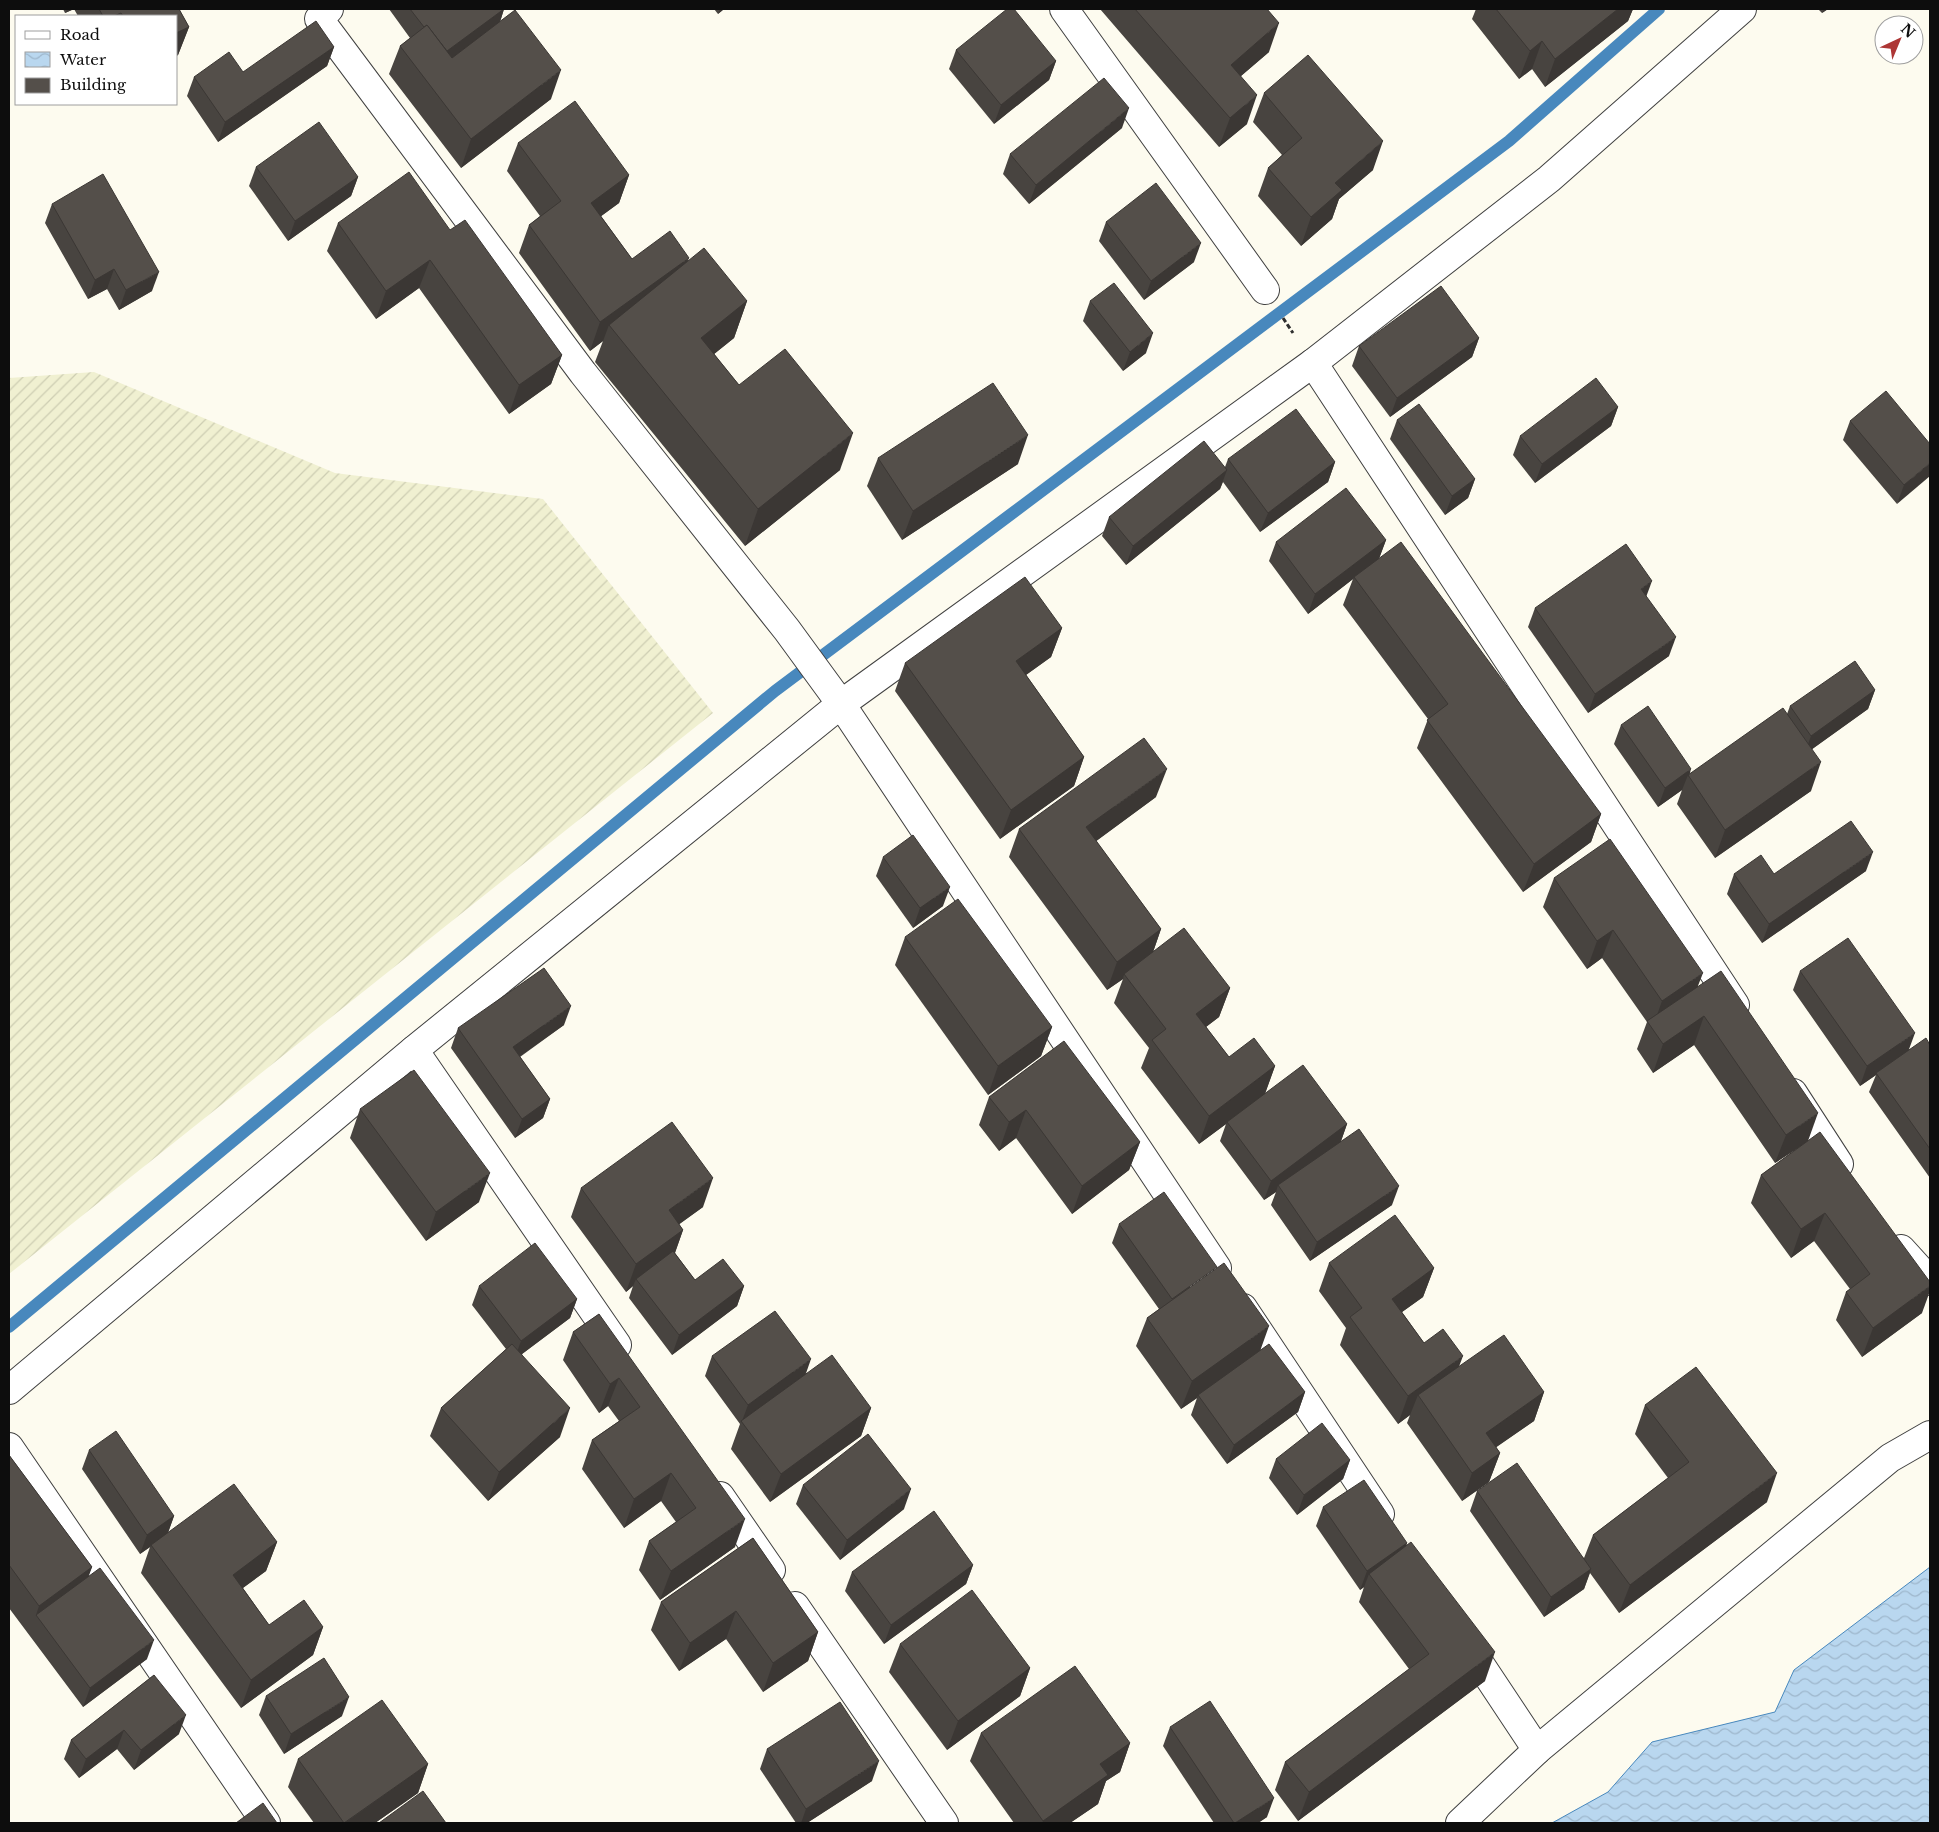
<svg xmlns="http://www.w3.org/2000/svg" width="1939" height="1832" viewBox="0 0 1939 1832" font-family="'Libre Baskerville',serif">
<defs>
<pattern id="farmland-furrows" width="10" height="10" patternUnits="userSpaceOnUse" patternTransform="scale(1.25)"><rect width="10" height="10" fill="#f0f0d1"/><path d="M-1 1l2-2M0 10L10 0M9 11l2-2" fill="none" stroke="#cdcdb2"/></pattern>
<pattern id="water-waves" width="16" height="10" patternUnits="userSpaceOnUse" patternTransform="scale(1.25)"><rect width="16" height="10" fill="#b9d7ef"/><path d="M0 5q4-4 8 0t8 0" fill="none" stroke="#9eb7cc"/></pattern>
</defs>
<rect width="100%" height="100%" fill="#fdfbef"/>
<polygon fill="url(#farmland-furrows)" points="94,372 335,473 543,499 713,713 9,1274 9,378"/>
<polygon fill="url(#water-waves)" stroke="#4888bd" points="1930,1567 1930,1823 1552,1823 1608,1792 1652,1742 1775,1712 1794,1670"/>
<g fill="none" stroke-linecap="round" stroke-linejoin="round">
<polyline stroke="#4888bd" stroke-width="12" points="9,1327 775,691 1509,141 1659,9"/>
<g stroke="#404040" stroke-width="30">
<g id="street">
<polyline points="329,9 319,19 583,373 787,630 841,704 1217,1268"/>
<polyline points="1064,9 1265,290"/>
<polyline points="1313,363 1735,1005"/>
<polyline points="414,1050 617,1345"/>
<polyline points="1793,1093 1839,1164"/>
<polyline points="1901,1249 1930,1281"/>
<polyline points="1243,1308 1380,1514"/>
<polyline points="9,1390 414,1050 841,704 1313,363 1549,179 1742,9"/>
<polyline points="9,1447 266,1823"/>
<polyline points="720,1496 771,1570"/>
<polyline points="795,1606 944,1823"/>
<polyline points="1466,1643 1537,1750"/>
<polyline points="1460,1823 1537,1750 1890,1458 1930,1435"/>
</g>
</g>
<polyline stroke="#2f2f2f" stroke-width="3" stroke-dasharray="5 2.5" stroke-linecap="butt" points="1283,318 1293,333"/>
<use href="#street" stroke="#fff" stroke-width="28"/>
</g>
<g fill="#484440">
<polygon points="63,9 74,9 65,13"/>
<polygon points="74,9 179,9 189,27 178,55 176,56 176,16 78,16"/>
<polygon points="389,9 504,9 500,22 551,99 461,168 389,74 400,46 410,38"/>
<polygon points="714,9 724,9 718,14"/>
<polygon points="1100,9 1267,9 1269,52 1241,76 1247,124 1219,147"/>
<polygon points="1476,9 1633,9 1628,21 1545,87 1532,69 1519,79 1472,19"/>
<polygon points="1818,9 1828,9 1822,13"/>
<polygon points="334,47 327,66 218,142 187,96 194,77 243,72"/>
<polygon points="956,50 1056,61 1049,80 994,124 949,69"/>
<polygon points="1264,93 1373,170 1339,199 1332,219 1301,246 1258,196 1268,168 1282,155 1253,122"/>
<polygon points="1122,128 1029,204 1003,174 1010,154"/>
<polygon points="518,143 629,175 619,203 601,216 632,259 687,262 747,301 734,338 714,354 739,385 840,470 745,546 595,362 603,341 590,351 519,253 529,225 540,216 507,171"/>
<polygon points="256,167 358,177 351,196 288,241 249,186"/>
<polygon points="52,204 152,291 119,310 107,289 88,299 45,223"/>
<polygon points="1106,222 1194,262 1144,300 1099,241"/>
<polygon points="338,223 450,230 562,355 551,384 509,414 419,288 376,319 327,251"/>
<polygon points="1090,301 1146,353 1123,371 1083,321"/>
<polygon points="1479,338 1472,357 1390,417 1352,366 1359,346"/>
<polygon points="1618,407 1611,426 1535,483 1513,455 1520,436"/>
<polygon points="1397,420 1475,479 1468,498 1445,515 1390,439"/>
<polygon points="1850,421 1930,444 1897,504 1843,440"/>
<polygon points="878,458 1018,464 902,540 867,486"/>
<polygon points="1228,459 1335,462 1328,482 1260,532 1223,482 1220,489 1126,565 1102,536 1109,517 1225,467"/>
<polygon points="1386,540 1379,558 1601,814 1591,842 1523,892 1417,748 1428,719 1343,605 1353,579 1308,614 1269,561 1276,542"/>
<polygon points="1535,608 1669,656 1588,713 1528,627"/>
<polygon points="1062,628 1051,657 1026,675 1084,757 1074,786 1000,839 895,691 905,663"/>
<polygon points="1875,690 1868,709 1812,749 1811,791 1715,858 1677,804 1682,790 1658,807 1614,744 1621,725 1690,774 1787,714 1790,706"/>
<polygon points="1156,797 1096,841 1161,929 1153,952 1230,988 1219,1017 1206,1027 1229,1057 1275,1066 1265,1093 1347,1124 1341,1141 1392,1205 1310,1261 1271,1205 1276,1192 1264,1200 1220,1141 1226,1124 1199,1144 1141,1068 1149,1048 1114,1003 1123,979 1107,990 1009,857 1019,829"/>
<polygon points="883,857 943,906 913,928 876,876"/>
<polygon points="1866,871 1762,943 1727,894 1734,874 1774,874"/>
<polygon points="1554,878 1698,986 1808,1141 1922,1313 1862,1357 1836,1320 1846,1292 1850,1289 1814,1241 1791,1258 1751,1203 1761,1175 1800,1147 1775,1163 1694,1045 1653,1073 1637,1049 1647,1022 1602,958 1587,969 1543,907"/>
<polygon points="905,937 1052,1027 1041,1056 988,1095 895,965"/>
<polygon points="1800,971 1909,1050 1930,1045 1930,1178 1869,1092 1876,1075 1860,1086 1793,990"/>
<polygon points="564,1025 520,1057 550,1099 543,1118 515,1138 451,1048 458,1028"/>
<polygon points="989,1097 1140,1142 1129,1170 1072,1214 1016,1138 999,1151 979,1125"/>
<polygon points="360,1109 479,1202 426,1241 350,1138"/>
<polygon points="581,1188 703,1207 679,1224 683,1230 675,1253 695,1280 744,1286 737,1306 672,1355 629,1298 633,1286 626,1292 571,1217"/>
<polygon points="1119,1224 1261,1350 1305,1392 1298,1412 1227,1464 1191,1415 1197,1398 1181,1409 1136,1346 1147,1318 1159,1309 1112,1243"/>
<polygon points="1329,1263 1434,1268 1423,1297 1402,1312 1424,1343 1459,1366 1544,1392 1534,1421 1496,1447 1500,1453 1489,1482 1462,1501 1407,1423 1410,1415 1398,1424 1340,1345 1346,1328 1319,1291"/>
<polygon points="479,1286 577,1299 570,1318 522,1354 560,1437 488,1501 430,1436 441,1408 506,1349 472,1305"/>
<polygon points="599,1314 735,1547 660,1600 639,1570 649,1541 676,1522 661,1501 624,1528 582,1469 592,1440 619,1421 608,1406 599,1413 563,1360 573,1332"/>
<polygon points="712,1356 805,1374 871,1408 861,1436 770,1502 731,1449 740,1424 705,1376"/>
<polygon points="1645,1405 1767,1502 1619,1613 1590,1573 1584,1589 1544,1617 1470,1511 1477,1491 1584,1558 1593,1535 1668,1478 1635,1434"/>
<polygon points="89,1450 174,1516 168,1532 277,1542 266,1571 243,1588 269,1625 323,1627 313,1655 241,1708 141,1573 150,1547 140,1554 82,1469"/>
<polygon points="9,1455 92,1567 88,1576 147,1659 83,1707 9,1608"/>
<polygon points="1276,1459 1350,1460 1343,1479 1297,1515 1269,1478"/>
<polygon points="803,1485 904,1509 840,1560 796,1504"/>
<polygon points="1323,1507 1407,1543 1406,1546 1485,1681 1298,1821 1275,1790 1285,1762 1409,1669 1359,1602 1364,1587 1360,1590 1316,1526"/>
<polygon points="753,1538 818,1632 808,1661 763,1692 726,1639 679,1671 651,1630 661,1602"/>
<polygon points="973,1565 966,1584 884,1644 845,1591 852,1572"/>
<polygon points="900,1644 1030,1668 1020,1696 947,1750 889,1672"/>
<polygon points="154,1675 179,1734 134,1770 117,1749 79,1778 64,1759 71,1740"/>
<polygon points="266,1696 342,1716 284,1754 259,1715"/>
<polygon points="1170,1727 1267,1817 1258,1823 1214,1823 1163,1746"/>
<polygon points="981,1733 1130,1743 1120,1772 1106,1781 1098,1804 1070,1823 1014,1823 970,1761"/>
<polygon points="767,1749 872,1781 807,1823 796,1823 760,1769"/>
<polygon points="298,1759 428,1764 418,1793 375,1823 314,1823 288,1787"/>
</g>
<g fill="#3b3734">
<polygon points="67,9 74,9 65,13"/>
<polygon points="504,9 498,28 436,73 443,54"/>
<polygon points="720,9 724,9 718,14"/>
<polygon points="1618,9 1633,9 1628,21 1545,87 1555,59"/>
<polygon points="1824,9 1828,9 1822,13"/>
<polygon points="1279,23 1269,52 1221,93 1231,65"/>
<polygon points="189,27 178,55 176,56 176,33"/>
<polygon points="1542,41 1532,69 1519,79 1530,51"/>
<polygon points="334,47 327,66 218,142 225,122"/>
<polygon points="1056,61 1049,80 994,124 1001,105"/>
<polygon points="561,70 551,99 461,168 471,139"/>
<polygon points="1257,95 1247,124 1219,147 1230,118"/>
<polygon points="1129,108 1122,128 1029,204 1036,185"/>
<polygon points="1383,141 1373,170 1339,199 1332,219 1301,246 1311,217 1335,183"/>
<polygon points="629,175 619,203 581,231 591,203"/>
<polygon points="358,177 351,196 288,241 295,221"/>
<polygon points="1201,243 1194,262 1144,300 1151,281"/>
<polygon points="689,258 678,286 609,325 603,341 590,351 600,322"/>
<polygon points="430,260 419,288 376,319 386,291"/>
<polygon points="114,269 107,289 88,299 95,280"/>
<polygon points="159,272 152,291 119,310 126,290"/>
<polygon points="747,301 734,338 688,375 701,338"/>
<polygon points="1153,333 1146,353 1123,371 1130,352"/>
<polygon points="1479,338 1472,357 1390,417 1397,398"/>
<polygon points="562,355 551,384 509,414 519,385"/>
<polygon points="1618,407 1611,426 1535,483 1542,464"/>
<polygon points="853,433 840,470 745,546 758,509"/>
<polygon points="1028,435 1018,464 902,540 913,511"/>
<polygon points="1335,462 1328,482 1260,532 1268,513"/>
<polygon points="1930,463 1930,476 1897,504 1904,485"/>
<polygon points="1227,470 1220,489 1126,565 1133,546"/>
<polygon points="1475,479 1468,498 1445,515 1452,496"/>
<polygon points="1386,540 1379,559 1354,577 1353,579 1308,614 1315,594"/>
<polygon points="1652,581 1645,600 1641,589"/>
<polygon points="1062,628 1051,657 1005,690 1016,661"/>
<polygon points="1676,637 1669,656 1588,713 1595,694"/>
<polygon points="1875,690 1868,709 1804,755 1811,736"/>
<polygon points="1084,757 1074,786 1000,839 1011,810"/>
<polygon points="1821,762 1811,791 1715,858 1725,830"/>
<polygon points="1167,769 1156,797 1076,856 1086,827"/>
<polygon points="1691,769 1689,777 1688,775 1682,790 1658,807 1665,788"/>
<polygon points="1601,814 1591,842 1523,892 1534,864"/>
<polygon points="1873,852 1866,871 1762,943 1769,924"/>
<polygon points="950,887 943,906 913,928 920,908"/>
<polygon points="1161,929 1151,958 1124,974 1123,979 1107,990 1117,962"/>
<polygon points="1613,930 1602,958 1587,969 1597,941"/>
<polygon points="1703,973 1692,1001 1652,1029 1662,1001"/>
<polygon points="1230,988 1219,1017 1186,1042 1196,1014"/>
<polygon points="571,1006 564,1025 506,1066 513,1047"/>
<polygon points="1704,1016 1694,1045 1653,1073 1663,1044"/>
<polygon points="1052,1027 1041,1056 988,1095 998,1066"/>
<polygon points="1915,1033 1908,1052 1876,1073 1876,1075 1860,1086 1867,1066"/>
<polygon points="1275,1066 1265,1094 1227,1122 1226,1124 1199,1144 1209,1116"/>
<polygon points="550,1099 543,1118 515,1138 522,1119"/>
<polygon points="1026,1110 1016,1138 999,1151 1009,1122"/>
<polygon points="1818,1113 1808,1141 1775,1163 1786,1135"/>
<polygon points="1347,1124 1340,1144 1278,1185 1276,1192 1264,1200 1271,1181"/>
<polygon points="1140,1142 1129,1170 1072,1214 1082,1186"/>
<polygon points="490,1173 479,1202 426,1241 436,1212"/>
<polygon points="713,1178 703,1207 659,1239 669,1210"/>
<polygon points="1399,1186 1392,1205 1310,1261 1317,1242"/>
<polygon points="1825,1213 1814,1241 1791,1258 1801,1229"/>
<polygon points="683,1230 673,1258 636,1279 633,1286 626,1292 636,1264"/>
<polygon points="1434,1268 1423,1297 1381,1327 1392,1299"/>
<polygon points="744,1286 737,1306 672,1355 679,1335"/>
<polygon points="1930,1286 1930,1291 1922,1313 1862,1357 1873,1328"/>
<polygon points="577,1299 570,1318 514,1360 521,1341"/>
<polygon points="1269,1326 1259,1354 1198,1395 1197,1398 1181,1409 1192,1381"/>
<polygon points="1463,1356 1452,1385 1418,1395 1410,1415 1398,1424 1408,1396"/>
<polygon points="811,1359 804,1379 742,1421 748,1405"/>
<polygon points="619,1378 608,1406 599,1413 610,1384"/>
<polygon points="1305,1392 1298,1412 1227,1464 1234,1445"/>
<polygon points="1544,1392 1534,1421 1475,1462 1486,1433"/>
<polygon points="570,1408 560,1437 488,1501 499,1472"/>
<polygon points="871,1408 861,1436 770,1502 781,1474"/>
<polygon points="1500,1453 1489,1482 1462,1501 1472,1473"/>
<polygon points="1350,1460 1343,1479 1297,1515 1304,1495"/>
<polygon points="671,1473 661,1501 624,1528 634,1499"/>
<polygon points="1777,1473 1767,1502 1619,1613 1630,1585"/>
<polygon points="911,1489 904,1509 840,1560 847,1540"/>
<polygon points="174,1516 167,1536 151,1545 150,1547 140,1554 147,1535"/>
<polygon points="745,1519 735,1547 660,1600 671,1571"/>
<polygon points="277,1542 266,1571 222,1603 233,1575"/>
<polygon points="1407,1543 1400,1562 1369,1574 1364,1587 1360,1590 1367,1571"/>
<polygon points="973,1565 966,1584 884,1644 891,1625"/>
<polygon points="92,1567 82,1595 36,1615 39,1606"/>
<polygon points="1591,1569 1584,1589 1544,1617 1551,1597"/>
<polygon points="736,1611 726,1639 679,1671 690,1643"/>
<polygon points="323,1627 313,1655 241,1708 251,1680"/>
<polygon points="818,1632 808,1661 763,1692 773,1663"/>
<polygon points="154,1640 147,1659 83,1707 90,1688"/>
<polygon points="1495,1652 1485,1681 1298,1821 1309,1792"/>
<polygon points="1030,1668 1020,1696 947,1750 958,1721"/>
<polygon points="349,1697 342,1716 284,1754 291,1734"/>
<polygon points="186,1715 179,1734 134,1770 141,1750"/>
<polygon points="124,1730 117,1749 79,1778 86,1759"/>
<polygon points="1130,1743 1120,1772 1106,1781 1098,1804 1070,1823 1042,1823 1043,1821 1100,1764"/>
<polygon points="879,1761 872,1781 807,1823 801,1823 806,1809"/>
<polygon points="428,1764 418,1793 375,1823 345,1823"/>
<polygon points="1274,1798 1267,1817 1258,1823 1235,1823"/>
</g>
<g fill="#544f4a" stroke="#3b3734">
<polygon points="99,9 179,9 189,27 176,33 176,16 123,16 121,13 114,16 103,16"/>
<polygon points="410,9 504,9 447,51 427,25 424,27"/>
<polygon points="1007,9 1014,9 1056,61 1001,105 956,50"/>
<polygon points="1135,9 1267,9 1279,23 1231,65 1257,95 1230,118"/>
<polygon points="1496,9 1618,9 1555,59 1542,41 1530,51"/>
<polygon points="515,10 561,70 471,139 400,46 427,25 452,58"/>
<polygon points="316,21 334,47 225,122 194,77 229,52 243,72"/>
<polygon points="1308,55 1383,141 1335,183 1342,190 1311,217 1268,168 1302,138 1264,93"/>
<polygon points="1104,78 1129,108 1036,185 1010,154"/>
<polygon points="575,101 629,175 591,203 632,259 670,231 689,258 600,322 529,225 561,201 518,143"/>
<polygon points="319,122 358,177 295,221 256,167"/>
<polygon points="409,172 450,230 465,220 562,355 519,385 430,260 386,291 338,223"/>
<polygon points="103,174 159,272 126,290 114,269 95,280 52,204"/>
<polygon points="1156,183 1201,243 1151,281 1106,222"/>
<polygon points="704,248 747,301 701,338 739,385 785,349 853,433 758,509 609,325"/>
<polygon points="1114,283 1153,333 1130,352 1090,301"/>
<polygon points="1441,286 1479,338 1397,398 1359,346"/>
<polygon points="1596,378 1618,407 1542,464 1520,436"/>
<polygon points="993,383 1028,435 913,511 878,458"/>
<polygon points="1886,391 1930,444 1930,463 1904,485 1850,421"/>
<polygon points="1419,404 1475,479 1452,496 1397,420"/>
<polygon points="1296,409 1335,462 1268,513 1228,459"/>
<polygon points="1204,441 1227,470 1133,546 1109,517"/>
<polygon points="1346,488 1386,540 1315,594 1276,542"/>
<polygon points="1401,542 1601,814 1534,864 1427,720 1448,704 1354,577"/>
<polygon points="1626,544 1652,581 1641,589 1676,637 1595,694 1535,608"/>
<polygon points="1025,577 1062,628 1016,661 1084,757 1011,810 905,663"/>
<polygon points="1855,661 1875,690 1811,736 1790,706"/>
<polygon points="1648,706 1691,769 1665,788 1621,725"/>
<polygon points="1783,708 1821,762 1725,830 1688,775"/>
<polygon points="1144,738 1167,769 1086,827 1161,929 1117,962 1019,829"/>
<polygon points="1851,821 1873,852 1769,924 1734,874 1761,855 1774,874"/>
<polygon points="913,835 950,887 920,908 883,857"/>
<polygon points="1610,839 1703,973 1662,1001 1613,930 1597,941 1554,878"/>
<polygon points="958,899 1052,1027 998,1066 905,937"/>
<polygon points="1184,928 1230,988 1196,1014 1229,1057 1254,1038 1275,1066 1209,1116 1152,1040 1166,1029 1124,974"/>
<polygon points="1848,938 1915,1033 1867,1066 1800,971"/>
<polygon points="544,968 571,1006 513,1047 550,1099 522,1119 458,1028"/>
<polygon points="1721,971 1818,1113 1786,1135 1704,1016 1663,1044 1647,1021"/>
<polygon points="1926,1038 1930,1045 1930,1149 1876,1073"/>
<polygon points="1064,1041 1140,1142 1082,1186 1026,1110 1009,1122 989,1097"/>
<polygon points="1303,1065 1347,1124 1271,1181 1227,1122"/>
<polygon points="414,1070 490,1173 436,1212 360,1109"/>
<polygon points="672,1122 713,1178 669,1210 683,1230 636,1264 581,1188"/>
<polygon points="1359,1129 1399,1186 1317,1242 1278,1185"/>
<polygon points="1820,1132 1930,1282 1930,1286 1873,1328 1846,1292 1870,1274 1825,1213 1801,1229 1761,1175"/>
<polygon points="1164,1192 1217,1267 1172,1299 1119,1224"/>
<polygon points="1395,1215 1434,1268 1392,1299 1424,1343 1443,1329 1463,1356 1408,1396 1350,1317 1362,1308 1329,1263"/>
<polygon points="535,1243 577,1299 521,1341 479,1286"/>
<polygon points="673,1251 695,1280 723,1259 744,1286 679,1335 636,1279"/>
<polygon points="1224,1263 1269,1326 1192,1381 1147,1318"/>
<polygon points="775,1311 811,1359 748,1405 712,1356"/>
<polygon points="599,1314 745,1519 671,1571 649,1541 696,1508 671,1473 634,1499 592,1440 640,1407 619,1378 610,1384 573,1332"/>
<polygon points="1504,1335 1544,1392 1486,1433 1500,1453 1472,1473 1418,1395"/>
<polygon points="512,1344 570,1408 499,1472 441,1408"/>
<polygon points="1269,1344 1305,1392 1234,1445 1198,1395"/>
<polygon points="832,1355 871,1408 781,1474 741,1421"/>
<polygon points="1696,1367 1777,1473 1630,1585 1593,1535 1689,1462 1645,1405"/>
<polygon points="1322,1423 1350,1460 1304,1495 1276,1459"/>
<polygon points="116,1431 174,1516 147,1535 89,1450"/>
<polygon points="868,1434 911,1489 847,1540 803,1485"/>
<polygon points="9,1455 92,1567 39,1606 9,1565"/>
<polygon points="1517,1463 1591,1569 1551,1597 1477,1491"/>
<polygon points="1364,1480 1407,1543 1367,1571 1323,1507"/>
<polygon points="234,1484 277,1542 233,1575 269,1625 304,1600 323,1627 251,1680 151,1545"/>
<polygon points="934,1511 973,1565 891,1625 852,1572"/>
<polygon points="753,1538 818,1632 773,1663 736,1611 690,1643 661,1602"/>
<polygon points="1411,1542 1495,1652 1309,1792 1285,1762 1429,1654 1369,1574"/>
<polygon points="100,1568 154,1640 90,1688 36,1615"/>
<polygon points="972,1590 1030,1668 958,1721 900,1644"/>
<polygon points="324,1658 349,1697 291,1734 266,1696"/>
<polygon points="1075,1666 1130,1743 1100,1764 1108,1775 1043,1821 981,1733"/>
<polygon points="154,1675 186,1715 141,1750 124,1730 86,1759 71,1740"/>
<polygon points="382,1700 428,1764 344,1823 298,1759"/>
<polygon points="1210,1701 1274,1798 1235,1823 1234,1823 1170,1727"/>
<polygon points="840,1702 879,1761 806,1809 767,1749"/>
<polygon points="423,1791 446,1823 379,1823"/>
<polygon points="263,1803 277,1823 236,1823"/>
</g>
<rect width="1939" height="1832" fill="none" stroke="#0d0d0d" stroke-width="20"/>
<rect x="15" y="15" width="162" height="90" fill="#ffffff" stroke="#9e9e9e"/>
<rect x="25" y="31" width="25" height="8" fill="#ffffff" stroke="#9e9e9e"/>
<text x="60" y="40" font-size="15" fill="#0d0d0d">Road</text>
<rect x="25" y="52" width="25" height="15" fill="url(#water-waves)" stroke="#9e9e9e"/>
<text x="60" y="65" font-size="15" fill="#0d0d0d">Water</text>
<rect x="25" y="78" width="25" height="15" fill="#544f4a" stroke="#9e9e9e"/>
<text x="60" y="90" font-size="15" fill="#0d0d0d">Building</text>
<g transform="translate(1899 40) rotate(44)"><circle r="24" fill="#ffffff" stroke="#9e9e9e"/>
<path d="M0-4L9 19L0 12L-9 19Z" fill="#ad3635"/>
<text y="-8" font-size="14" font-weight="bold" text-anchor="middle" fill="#0d0d0d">N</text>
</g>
</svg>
